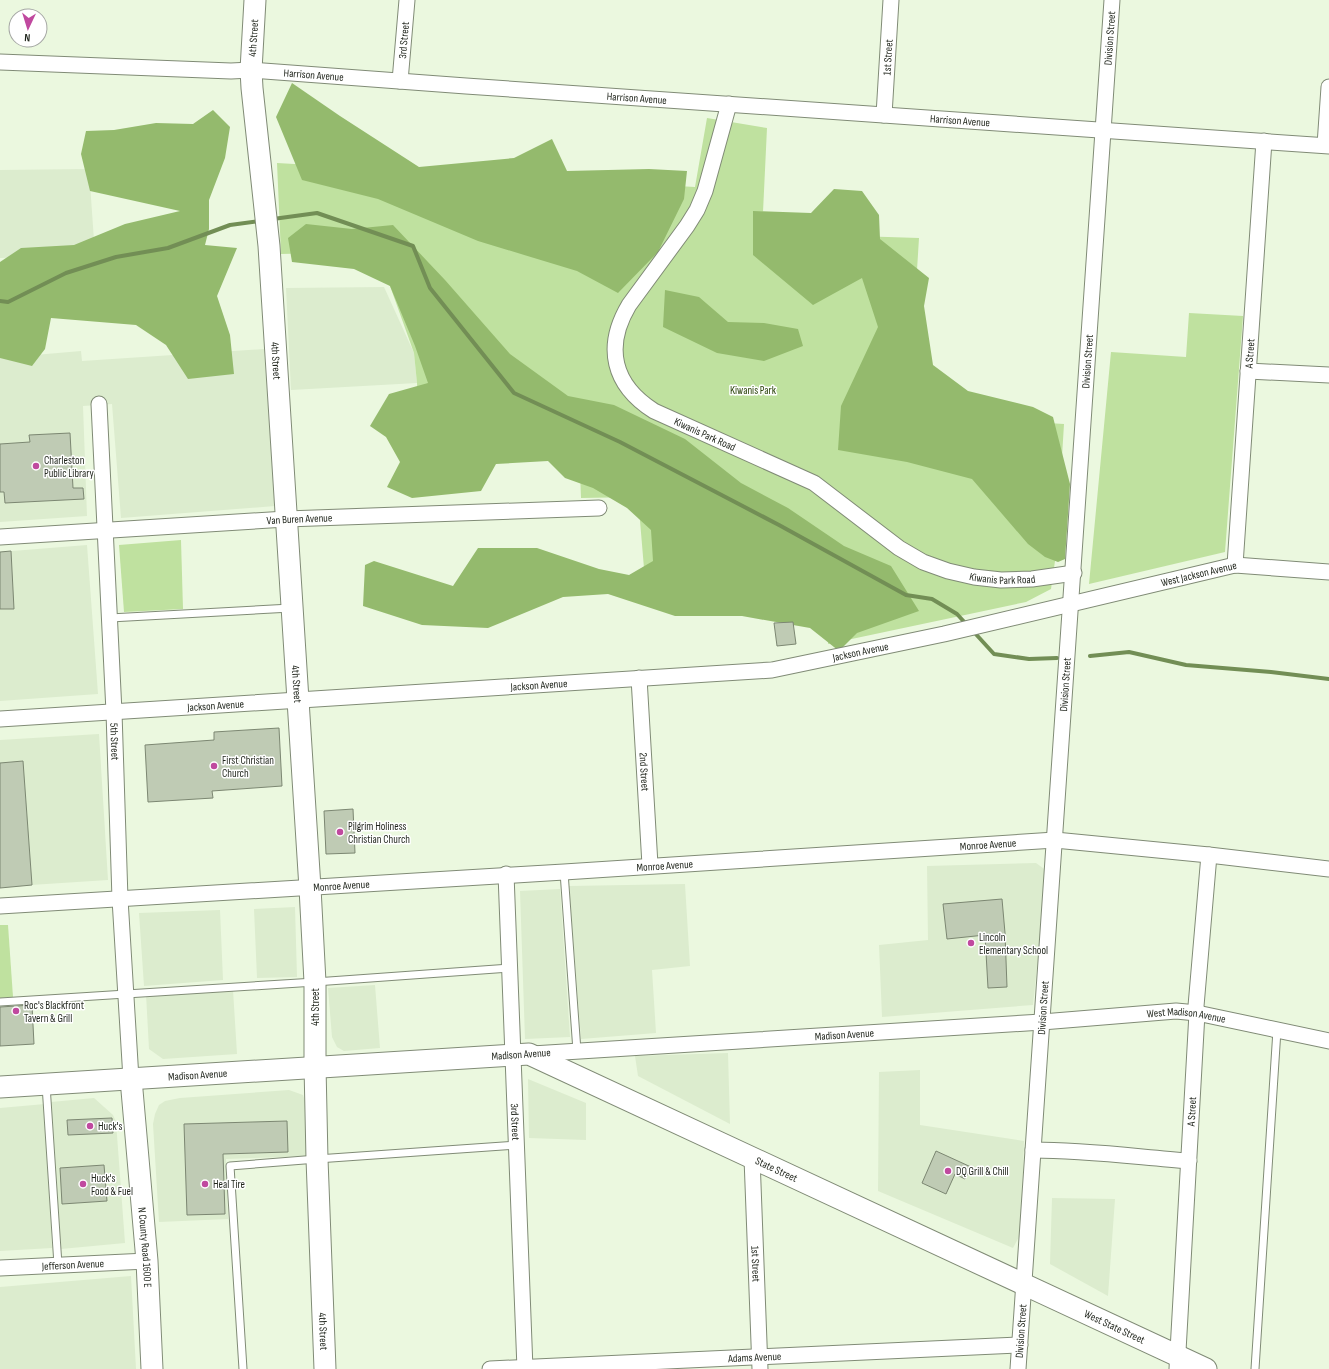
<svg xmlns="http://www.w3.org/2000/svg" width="1329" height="1369" viewBox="0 0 1329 1369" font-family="'Sofia Sans Condensed',sans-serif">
<rect width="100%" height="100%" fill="#ebf8df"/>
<g fill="#dcecce">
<polygon points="89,169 95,255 0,258 0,170"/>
<polygon points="384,287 414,353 417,383 291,390 286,288"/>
<polygon points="264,349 275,506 121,518 112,404 83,406 87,516 0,522 0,358 81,351 82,361"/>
<polygon points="87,545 98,694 0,701 0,552"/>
<polygon points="99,734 108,880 0,887 0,740"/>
<polygon points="1036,863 1047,871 1033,1005 882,1017 879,945 928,940 927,866"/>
<polygon points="685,884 690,966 652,970 656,1033 581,1039 569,886"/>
<polygon points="560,889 570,1037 525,1039 520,891"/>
<polygon points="295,907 297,977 257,978 254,909"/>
<polygon points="220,910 223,980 144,986 139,913"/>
<polygon points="375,985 380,1048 344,1051 337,1047 332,1037 328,988"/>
<polygon points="233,990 237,1054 163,1059 149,1049 146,994"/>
<polygon points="728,1053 730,1124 638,1076 635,1056"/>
<polygon points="920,1070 920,1125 1024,1141 1021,1233 1013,1248 878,1191 879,1072"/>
<polygon points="528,1079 586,1103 586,1140 529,1138"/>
<polygon points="289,1090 303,1095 307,1107 309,1156 226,1159 228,1219 159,1222 153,1124 155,1114 159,1105 165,1101 180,1098"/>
<polygon points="94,1098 113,1115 116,1122 125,1243 61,1249 51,1102"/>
<polygon points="45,1104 52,1248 0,1251 0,1108"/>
<polygon points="1052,1198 1115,1199 1108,1296 1050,1264"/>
<polygon points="131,1276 136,1369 0,1369 0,1287"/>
</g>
<g fill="#bfe19f">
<polygon points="707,118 767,128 762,233 919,238 908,414 1064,424 1056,554 1051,589 1026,602 828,644 828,602 645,580 638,497 581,498 579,445 419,444 417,383 414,353 390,286 366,256 320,253 281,254 277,163 695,187"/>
<polygon points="1189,313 1243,316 1225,552 1089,584 1111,352 1186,357"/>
<polygon points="181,540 183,609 124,612 119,545"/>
<polygon points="0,925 8,925 13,997 0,998"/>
</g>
<g fill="#94ba6d">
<polygon points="292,83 340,116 419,167 514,158 552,139 567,171 649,169 687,171 684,199 658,252 618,293 577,271 478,241 378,199 302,180 276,117"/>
<polygon points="213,110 230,127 225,158 209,200 209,229 205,245 237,248 217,296 230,335 234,374 188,379 166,345 136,325 51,318 45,349 32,366 0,358 0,262 21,248 74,245 125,224 180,211 90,191 81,154 86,131 114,130 156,123 193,124"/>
<polygon points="834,189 862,191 879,215 880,239 929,278 924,306 933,365 968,391 1033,407 1053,417 1070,484 1065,559 1058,562 1045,557 1028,544 972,479 907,462 838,450 841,406 878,327 862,278 813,305 753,255 753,211 811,213"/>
<polygon points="306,224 352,229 393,225 445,280 510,354 568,396 614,405 685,439 741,483 788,508 844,546 891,566 919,611 857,633 839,651 810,628 742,616 675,616 608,594 563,597 488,628 422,625 363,606 365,565 374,561 453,586 478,548 537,548 599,569 629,575 653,561 651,530 627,508 593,488 565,478 548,461 496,464 481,491 412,498 387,487 400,462 386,437 370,426 389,394 428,383 415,346 390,286 354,269 292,262 288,238"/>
<polygon points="665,290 699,297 728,322 764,323 798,329 803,346 764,361 717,353 663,327"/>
</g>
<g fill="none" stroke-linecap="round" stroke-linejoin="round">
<g stroke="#728e55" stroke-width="4">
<polyline points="273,219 317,213 413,246 430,288 514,393 620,442 779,525 906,595 932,599 957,614 967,625"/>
<polyline points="0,301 8,302 66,273 116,257 168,248 230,225 260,221"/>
<polyline points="973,631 994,654 1029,659 1057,658"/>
<polyline points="1090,656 1129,652 1186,665 1271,672 1329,679"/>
</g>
</g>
<g fill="#bfcbb4" stroke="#7c8772">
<polygon points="70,433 73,488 83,488 84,499 5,503 4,492 0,492 0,444 30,442 29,435"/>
<polygon points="11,551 14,609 0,609 0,552"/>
<polygon points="793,622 796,644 777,646 774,623"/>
<polygon points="279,728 282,786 212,791 213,798 148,802 145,745 214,740 214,732"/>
<polygon points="23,761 32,885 0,888 0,763"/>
<polygon points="353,809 355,853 326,854 324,811"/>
<polygon points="1002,899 1005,933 1007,987 988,988 985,935 947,939 943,904"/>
<polygon points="32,1005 34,1044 0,1046 0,1007"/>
<polygon points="112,1118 113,1133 68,1135 67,1120"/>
<polygon points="287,1121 288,1152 223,1154 225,1214 187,1215 184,1124"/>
<polygon points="936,1151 971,1167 965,1179 955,1174 946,1194 922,1183"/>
<polygon points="104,1165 107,1201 62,1204 60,1168"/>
</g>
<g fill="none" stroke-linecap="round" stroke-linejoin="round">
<g stroke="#808b76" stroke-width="9">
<g id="lane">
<polyline points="110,618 291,608"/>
<polyline points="564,872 577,1051"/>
<polyline points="0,1002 315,982 510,968"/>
<polyline points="46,1085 58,1265"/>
<polyline points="243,1369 230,1166 317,1159 517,1145"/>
<polyline points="1255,1369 1277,1030"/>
</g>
</g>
<g stroke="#808b76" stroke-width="17">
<g id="street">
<path id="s1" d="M0 62 231 71 251 70 466 86 1329 146"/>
<path id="s2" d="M400 81 407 0"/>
<path id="s3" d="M729 104 705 191 697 210 687 226 629 305C604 347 613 385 654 411L814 483 899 548 923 562 948 571 974 577 1001 580 1032 579 1074 573"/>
<path id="s4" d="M884 115 891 0"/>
<polyline points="1325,145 1329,87"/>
<polyline points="1248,371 1329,375"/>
<path id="s5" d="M99 404 114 712 120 899 131 1079"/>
<path id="s6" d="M0 537 286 519 599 508"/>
<path id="s7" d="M1235 565 1264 141"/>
<path id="s8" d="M639 678 650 865"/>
<path id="s9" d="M0 719 772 670 944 634 1235 565 1329 572"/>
<path id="s10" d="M506 874 525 1369"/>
<path id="s11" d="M0 906 564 872 1055 840 1209 855 1329 869"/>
<path id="s12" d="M532 1054 1042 1022 1176 1011 1197 1013 1329 1041"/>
<path d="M1033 1150C1086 1150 1137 1157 1189 1161"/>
<path id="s13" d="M752 1158 760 1369"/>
<path id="s14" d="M0 1268 147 1261"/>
<path id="s15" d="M490 1369 1020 1345"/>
<path id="s16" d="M1018 1369 1112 0"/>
<path id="s17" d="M1177 1369 1197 1013 1196 1006 1209 855"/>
</g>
</g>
<g stroke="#808b76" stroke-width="23">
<g id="secondary">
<path id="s18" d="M255 0 251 70 252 88 269 246 310 888 315 982V1066L317 1159 325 1369"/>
<path id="s19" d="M131 1079 147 1261 152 1369"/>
<path id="s20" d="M0 1087 529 1054 1206 1369"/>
</g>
</g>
<use href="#lane" stroke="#fff" stroke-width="7"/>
<use href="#street" stroke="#fff" stroke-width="15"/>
<use href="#secondary" stroke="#fff" stroke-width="21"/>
</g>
<g fill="#c0499f" stroke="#fff" stroke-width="1.5">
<circle cx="36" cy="466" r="4"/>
<circle cx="214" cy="766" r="4"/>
<circle cx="340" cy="832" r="4"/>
<circle cx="971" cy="943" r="4"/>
<circle cx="16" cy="1011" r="4"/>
<circle cx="90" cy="1126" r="4"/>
<circle cx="948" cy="1171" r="4"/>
<circle cx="83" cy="1184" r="4"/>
<circle cx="205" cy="1184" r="4"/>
</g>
<g text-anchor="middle" stroke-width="3" stroke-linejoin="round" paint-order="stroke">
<g font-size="11" fill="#1f241b" stroke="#fff">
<text transform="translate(253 38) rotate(-86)" y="4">4th Street</text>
<text dy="4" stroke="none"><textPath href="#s16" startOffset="1334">Division Street</textPath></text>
<text dy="4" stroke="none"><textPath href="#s2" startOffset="41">3rd Street</textPath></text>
<text dy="4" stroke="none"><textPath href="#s4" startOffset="58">1st Street</textPath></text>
<text dy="4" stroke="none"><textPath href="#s1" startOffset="314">Harrison Avenue</textPath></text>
<text dy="4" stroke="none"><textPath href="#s1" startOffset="638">Harrison Avenue</textPath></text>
<text dy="4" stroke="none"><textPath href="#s1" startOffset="962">Harrison Avenue</textPath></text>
<text dy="4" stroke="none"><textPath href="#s7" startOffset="212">A Street</textPath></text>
<text dy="4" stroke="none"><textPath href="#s18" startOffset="362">4th Street</textPath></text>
<text dy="4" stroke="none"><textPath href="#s16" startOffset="1010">Division Street</textPath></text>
<text dy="4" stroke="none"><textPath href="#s3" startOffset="407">Kiwanis Park Road</textPath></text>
<text dy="4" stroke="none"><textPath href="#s6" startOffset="300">Van Buren Avenue</textPath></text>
<text dy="4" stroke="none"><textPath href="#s9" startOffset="1211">West Jackson Avenue</textPath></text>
<text dy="4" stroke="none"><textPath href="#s3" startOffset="743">Kiwanis Park Road</textPath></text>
<text dy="4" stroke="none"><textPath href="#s9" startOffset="864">Jackson Avenue</textPath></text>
<text dy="4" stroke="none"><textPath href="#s18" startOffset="686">4th Street</textPath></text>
<text dy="4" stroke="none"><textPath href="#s9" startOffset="540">Jackson Avenue</textPath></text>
<text dy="4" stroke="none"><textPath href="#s16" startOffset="686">Division Street</textPath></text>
<text dy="4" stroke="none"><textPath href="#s9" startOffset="216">Jackson Avenue</textPath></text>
<text dy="4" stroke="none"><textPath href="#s5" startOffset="338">5th Street</textPath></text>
<text dy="4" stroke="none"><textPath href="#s8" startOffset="94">2nd Street</textPath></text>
<text dy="4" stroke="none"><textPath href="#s11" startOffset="990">Monroe Avenue</textPath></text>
<text dy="4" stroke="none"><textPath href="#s11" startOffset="666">Monroe Avenue</textPath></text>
<text dy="4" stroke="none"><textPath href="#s11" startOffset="342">Monroe Avenue</textPath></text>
<text transform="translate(315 1007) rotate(-90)" y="4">4th Street</text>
<text dy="4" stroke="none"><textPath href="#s16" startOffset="362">Division Street</textPath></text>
<text dy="4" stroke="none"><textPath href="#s12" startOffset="656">West Madison Avenue</textPath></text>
<text dy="4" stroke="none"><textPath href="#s12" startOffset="313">Madison Avenue</textPath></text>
<text transform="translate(521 1054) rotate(-4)" y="4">Madison Avenue</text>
<text dy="4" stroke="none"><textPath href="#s20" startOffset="198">Madison Avenue</textPath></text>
<text dy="4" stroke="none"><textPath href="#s17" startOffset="258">A Street</textPath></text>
<text dy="4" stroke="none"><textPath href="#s10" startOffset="248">3rd Street</textPath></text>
<text dy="4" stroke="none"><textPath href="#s20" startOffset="803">State Street</textPath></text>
<text dy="4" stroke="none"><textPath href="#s19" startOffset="169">N County Road 1600 E</textPath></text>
<text dy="4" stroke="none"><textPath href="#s13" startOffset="106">1st Street</textPath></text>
<text dy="4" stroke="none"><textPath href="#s14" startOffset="73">Jefferson Avenue</textPath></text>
<text dy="4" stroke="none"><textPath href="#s20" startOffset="1176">West State Street</textPath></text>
<text dy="4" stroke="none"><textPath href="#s18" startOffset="1334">4th Street</textPath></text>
<text dy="4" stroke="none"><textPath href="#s16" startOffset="38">Division Street</textPath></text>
<text dy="4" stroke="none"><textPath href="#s15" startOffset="265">Adams Avenue</textPath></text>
</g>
<g font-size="11" fill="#284007" stroke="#fff">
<text x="753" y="394">Kiwanis Park</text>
</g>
<g font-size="11" fill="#1f241b" stroke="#fff" text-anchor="start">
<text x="44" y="464">Charleston<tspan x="44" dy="13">Public Library</tspan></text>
<text x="222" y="764">First Christian<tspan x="222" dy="13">Church</tspan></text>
<text x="348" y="830">Pilgrim Holiness<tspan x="348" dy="13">Christian Church</tspan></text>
<text x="979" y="941">Lincoln<tspan x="979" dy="13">Elementary School</tspan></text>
<text x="24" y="1009">Roc's Blackfront<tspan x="24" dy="13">Tavern &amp; Grill</tspan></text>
<text x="98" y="1130">Huck's</text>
<text x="956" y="1175">DQ Grill &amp; Chill</text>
<text x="91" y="1182">Huck's<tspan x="91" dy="13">Food &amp; Fuel</tspan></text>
<text x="213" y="1188">Heal Tire</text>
</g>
</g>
<g transform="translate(28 28) rotate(184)"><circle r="19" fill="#ffffff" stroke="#a5a7a4"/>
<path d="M0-3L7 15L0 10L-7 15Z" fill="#c0499f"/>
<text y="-6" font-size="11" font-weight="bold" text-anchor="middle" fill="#1f241b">N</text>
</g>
</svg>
